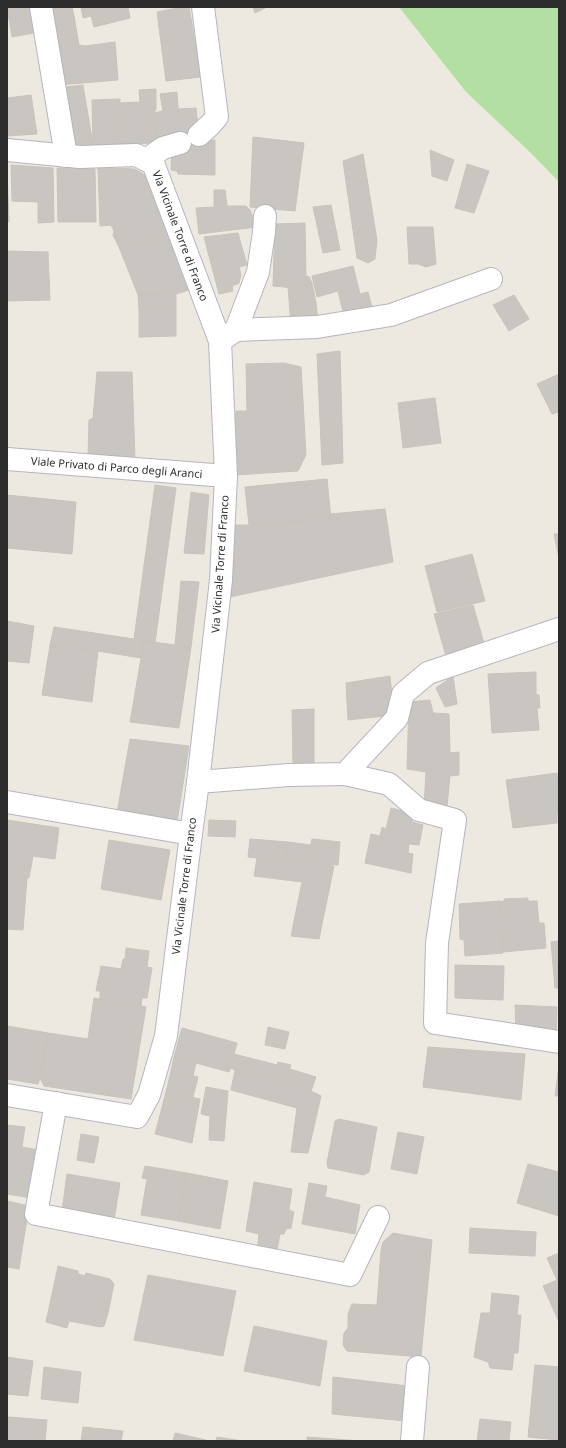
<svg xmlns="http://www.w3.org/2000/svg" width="566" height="1448" viewBox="0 0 566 1448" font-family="'Noto Sans',sans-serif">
<rect width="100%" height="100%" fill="#ede9e1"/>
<polygon fill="#b3dfa2" points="399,7 559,7 559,182 533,155 466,92"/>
<g fill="#c9c5c0" stroke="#c9c4ba">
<polygon points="7,7 31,7 34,33 12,37"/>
<polygon points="46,7 72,7 74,16 49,21"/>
<polygon points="81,7 128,7 130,18 94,27 91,16 83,18"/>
<polygon points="183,7 189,7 201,77 166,81 157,12"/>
<polygon points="253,7 267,7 255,13"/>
<polygon points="74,16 79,45 85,46 115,42 118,80 59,85 49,21"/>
<polygon points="83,85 93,145 68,150 57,88"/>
<polygon points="156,89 156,110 153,113 159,143 120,144 120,103 140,102 139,90"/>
<polygon points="177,92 180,137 157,137 153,113 163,111 160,94"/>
<polygon points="31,95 37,134 7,136 7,98"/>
<polygon points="120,99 120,144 93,145 92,100"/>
<polygon points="196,108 199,135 200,151 181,148 178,109"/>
<polygon points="253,137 304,143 295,211 250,207"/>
<polygon points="215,140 215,175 178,174 177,171 171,170 172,147 200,151 199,141"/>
<polygon points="430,150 454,160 447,181 432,176"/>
<polygon points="363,154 377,240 375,259 368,263 357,258 343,161"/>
<polygon points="467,164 489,171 474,213 455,208"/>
<polygon points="11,165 53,168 54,222 38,223 38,202 12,201"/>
<polygon points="57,168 95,169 96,222 58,222"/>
<polygon points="98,168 135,169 148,177 169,233 142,243 136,240 119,247 113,235 114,231 111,225 100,226"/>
<polygon points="7,171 9,222 7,222"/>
<polygon points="214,190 225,190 227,206 246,206 250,210 257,227 199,234 196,208 214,207"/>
<polygon points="331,205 340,250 323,253 313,207"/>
<polygon points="305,223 306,276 309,277 312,283 294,288 273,286 275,224"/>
<polygon points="407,227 433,227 436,264 426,267 418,264 409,264"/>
<polygon points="169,233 189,290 176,294 138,295 119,247 136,240 142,243"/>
<polygon points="238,233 247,265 239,267 241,275 239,283 232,286 233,291 219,294 204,237"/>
<polygon points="7,251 48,252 50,300 7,301"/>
<polygon points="353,266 360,294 368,292 374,314 345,320 338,291 317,297 312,276"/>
<polygon points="312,283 316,303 318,323 291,325 288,287 294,288"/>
<polygon points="176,294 176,310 139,310 138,295"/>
<polygon points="514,295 529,319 509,331 493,305"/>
<polygon points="139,310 176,310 176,336 139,337"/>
<polygon points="340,351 343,463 322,465 317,354"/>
<polygon points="284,363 301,367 306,455 298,471 234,475 236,411 247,411 246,364"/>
<polygon points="97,372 132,372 135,460 88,458 89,420 93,418"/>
<polygon points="559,374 559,412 552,414 537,384"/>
<polygon points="435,398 441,443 403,448 398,403"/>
<polygon points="327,479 331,518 249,525 245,487"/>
<polygon points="155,485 176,488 155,643 134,639"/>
<polygon points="191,492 209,495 204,554 184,553"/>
<polygon points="7,495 76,502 72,554 7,548"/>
<polygon points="385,509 393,562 230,597 234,525 249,525 331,518 330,514"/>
<polygon points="554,534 559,534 559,558"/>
<polygon points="472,554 485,601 437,612 425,566"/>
<polygon points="181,581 199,582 191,647 175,645"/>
<polygon points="473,605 485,647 446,656 434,614"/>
<polygon points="7,621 34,626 29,663 7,661"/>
<polygon points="54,627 134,639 144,641 141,658 98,651 50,645"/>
<polygon points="144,641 191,647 179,728 130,722"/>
<polygon points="50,645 98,651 92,702 42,695"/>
<polygon points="536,672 536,694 539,695 540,708 537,708 539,730 492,733 488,674"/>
<polygon points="390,676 394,715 348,720 346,683"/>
<polygon points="453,676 457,704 445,707 436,688"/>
<polygon points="430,700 433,713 449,714 450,753 459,752 459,775 450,776 447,806 424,807 426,772 407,769 409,702"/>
<polygon points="314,709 314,766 293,768 292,710"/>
<polygon points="130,739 189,746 177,822 117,813"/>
<polygon points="557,773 559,786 559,813 557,814 557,823 513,828 506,780"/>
<polygon points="391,808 414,814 412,822 423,825 419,845 409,844 408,853 413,854 411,873 365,863 371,834 380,836 382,827 386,829"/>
<polygon points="7,820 59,828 55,859 33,856 29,878 7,875"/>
<polygon points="209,820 236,821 235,837 208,836"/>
<polygon points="250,839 288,842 285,861 248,857"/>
<polygon points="312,839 340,842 338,865 307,863"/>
<polygon points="109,840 170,850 161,900 101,889"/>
<polygon points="288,842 310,845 307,863 285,861"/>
<polygon points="257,858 334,866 319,939 291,936 302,882 254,876"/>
<polygon points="7,875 27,878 23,930 7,929"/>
<polygon points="528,898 528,901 537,901 539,923 544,923 546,948 503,952 500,901 504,902 504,899"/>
<polygon points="500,901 503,953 465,956 464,940 460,939 459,904"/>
<polygon points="559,941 559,988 555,988 551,942"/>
<polygon points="126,948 149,951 147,967 152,968 147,998 142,998 141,1006 100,999 100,991 96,991 101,966 121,969 123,959 125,959"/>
<polygon points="455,965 504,966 503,1000 455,998"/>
<polygon points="94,998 146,1007 131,1099 44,1086 40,1078 48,1033 88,1039"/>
<polygon points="515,1005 557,1007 556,1036 516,1033"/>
<polygon points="7,1026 48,1033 40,1078 38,1084 7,1079"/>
<polygon points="268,1027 289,1032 285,1049 265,1045"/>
<polygon points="182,1028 237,1043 229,1072 174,1057"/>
<polygon points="428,1047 525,1054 521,1100 423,1087"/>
<polygon points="234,1054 277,1065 278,1062 291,1065 285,1083 229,1068"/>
<polygon points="174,1057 196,1063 193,1076 171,1071"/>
<polygon points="559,1066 559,1096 555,1096"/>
<polygon points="290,1069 316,1077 311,1091 285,1083"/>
<polygon points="235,1070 311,1091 321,1096 308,1153 291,1152 297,1108 231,1090"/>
<polygon points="171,1071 198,1077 193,1097 166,1092"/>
<polygon points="206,1087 228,1091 224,1141 209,1140 210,1116 201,1114"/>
<polygon points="166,1092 200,1099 192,1143 155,1134"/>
<polygon points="339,1119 377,1127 369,1172 364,1175 328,1168 327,1163 335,1121"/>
<polygon points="7,1125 25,1127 22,1147 39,1150 31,1198 7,1194"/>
<polygon points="398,1132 424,1137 417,1174 391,1169"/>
<polygon points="81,1134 99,1137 94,1163 77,1160"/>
<polygon points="528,1164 559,1172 559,1216 517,1203"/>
<polygon points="145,1166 187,1173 178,1221 141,1215 147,1179 142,1178"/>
<polygon points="187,1173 228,1181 220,1229 178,1221"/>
<polygon points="67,1174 120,1183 114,1220 62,1211"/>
<polygon points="254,1182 292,1189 289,1210 294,1212 291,1228 286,1229 284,1234 280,1234 276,1255 257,1253 259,1234 246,1231"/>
<polygon points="309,1183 327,1186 325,1197 360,1205 355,1234 302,1224"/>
<polygon points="7,1201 29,1206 19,1269 7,1267"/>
<polygon points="470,1228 536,1232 535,1256 469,1253"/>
<polygon points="393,1233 432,1240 421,1357 347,1351 343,1345 344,1333 348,1328 348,1314 352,1304 377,1305 381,1250 383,1242"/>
<polygon points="559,1253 559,1322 543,1286 557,1280 547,1258"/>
<polygon points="58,1266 78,1271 78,1274 85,1276 86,1273 110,1279 114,1284 108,1313 104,1326 101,1327 69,1321 67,1328 46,1322"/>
<polygon points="148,1275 236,1291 223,1356 134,1340"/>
<polygon points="492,1293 519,1296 517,1315 521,1315 518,1353 514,1353 512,1370 490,1368 488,1362 474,1357 481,1313 490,1313"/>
<polygon points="254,1326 327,1341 320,1386 244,1371"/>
<polygon points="7,1357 33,1361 28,1396 7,1394"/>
<polygon points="535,1365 559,1367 559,1440 528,1437"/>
<polygon points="44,1367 81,1372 78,1403 41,1399"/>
<polygon points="333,1377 408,1386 406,1421 332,1414"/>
<polygon points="8,1417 47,1420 45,1441 7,1441"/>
<polygon points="480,1419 511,1422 509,1441 477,1441"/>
<polygon points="83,1427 123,1431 121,1441 81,1441"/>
<polygon points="175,1433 206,1440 206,1441 173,1441"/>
<polygon points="217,1437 243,1441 216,1441"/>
<polygon points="307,1437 361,1441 307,1441"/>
</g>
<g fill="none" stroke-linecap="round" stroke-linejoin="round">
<g stroke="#b4b6bf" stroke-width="24">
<g id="minor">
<polyline points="41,7 66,156"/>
<polyline points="199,135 210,125 217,117 203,7"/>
<path id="s1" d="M7 150 80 157 136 155 153 163 220 341 226 476 221 580 198 782 191 834 166 1036 149 1095 137 1117 7 1095"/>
<polyline points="146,160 163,148 180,143"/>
<polyline points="236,330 317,327 391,315 491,279"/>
<polyline points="226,337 236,330 258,272 264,232 265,216"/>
<path id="s2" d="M7 459 226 476"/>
<polyline points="345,774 389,784 419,810 455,820 437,943 435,1023 559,1042"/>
<polyline points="198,782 289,775 345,774 397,718 403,694 428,673 559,629"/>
<polyline points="7,802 191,834"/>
<polyline points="56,1103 36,1214 350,1275 378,1217"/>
<polyline points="412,1441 418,1367"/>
</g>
</g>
<use href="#minor" stroke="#fff" stroke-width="22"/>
</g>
<g text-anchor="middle" stroke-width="3.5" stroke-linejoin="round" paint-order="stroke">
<g font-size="11" fill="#2d2d2d" stroke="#fff">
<text dy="4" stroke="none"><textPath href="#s1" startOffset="226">Via Vicinale Torre di Franco</textPath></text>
<text dy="4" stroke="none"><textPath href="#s2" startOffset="110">Viale Privato di Parco degli Aranci</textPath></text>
<text transform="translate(220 564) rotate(-86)" y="4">Via Vicinale Torre di Franco</text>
<text transform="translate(184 886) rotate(-83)" y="4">Via Vicinale Torre di Franco</text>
</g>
</g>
<rect width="566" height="1448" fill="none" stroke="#2d2d2d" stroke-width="16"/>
</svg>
